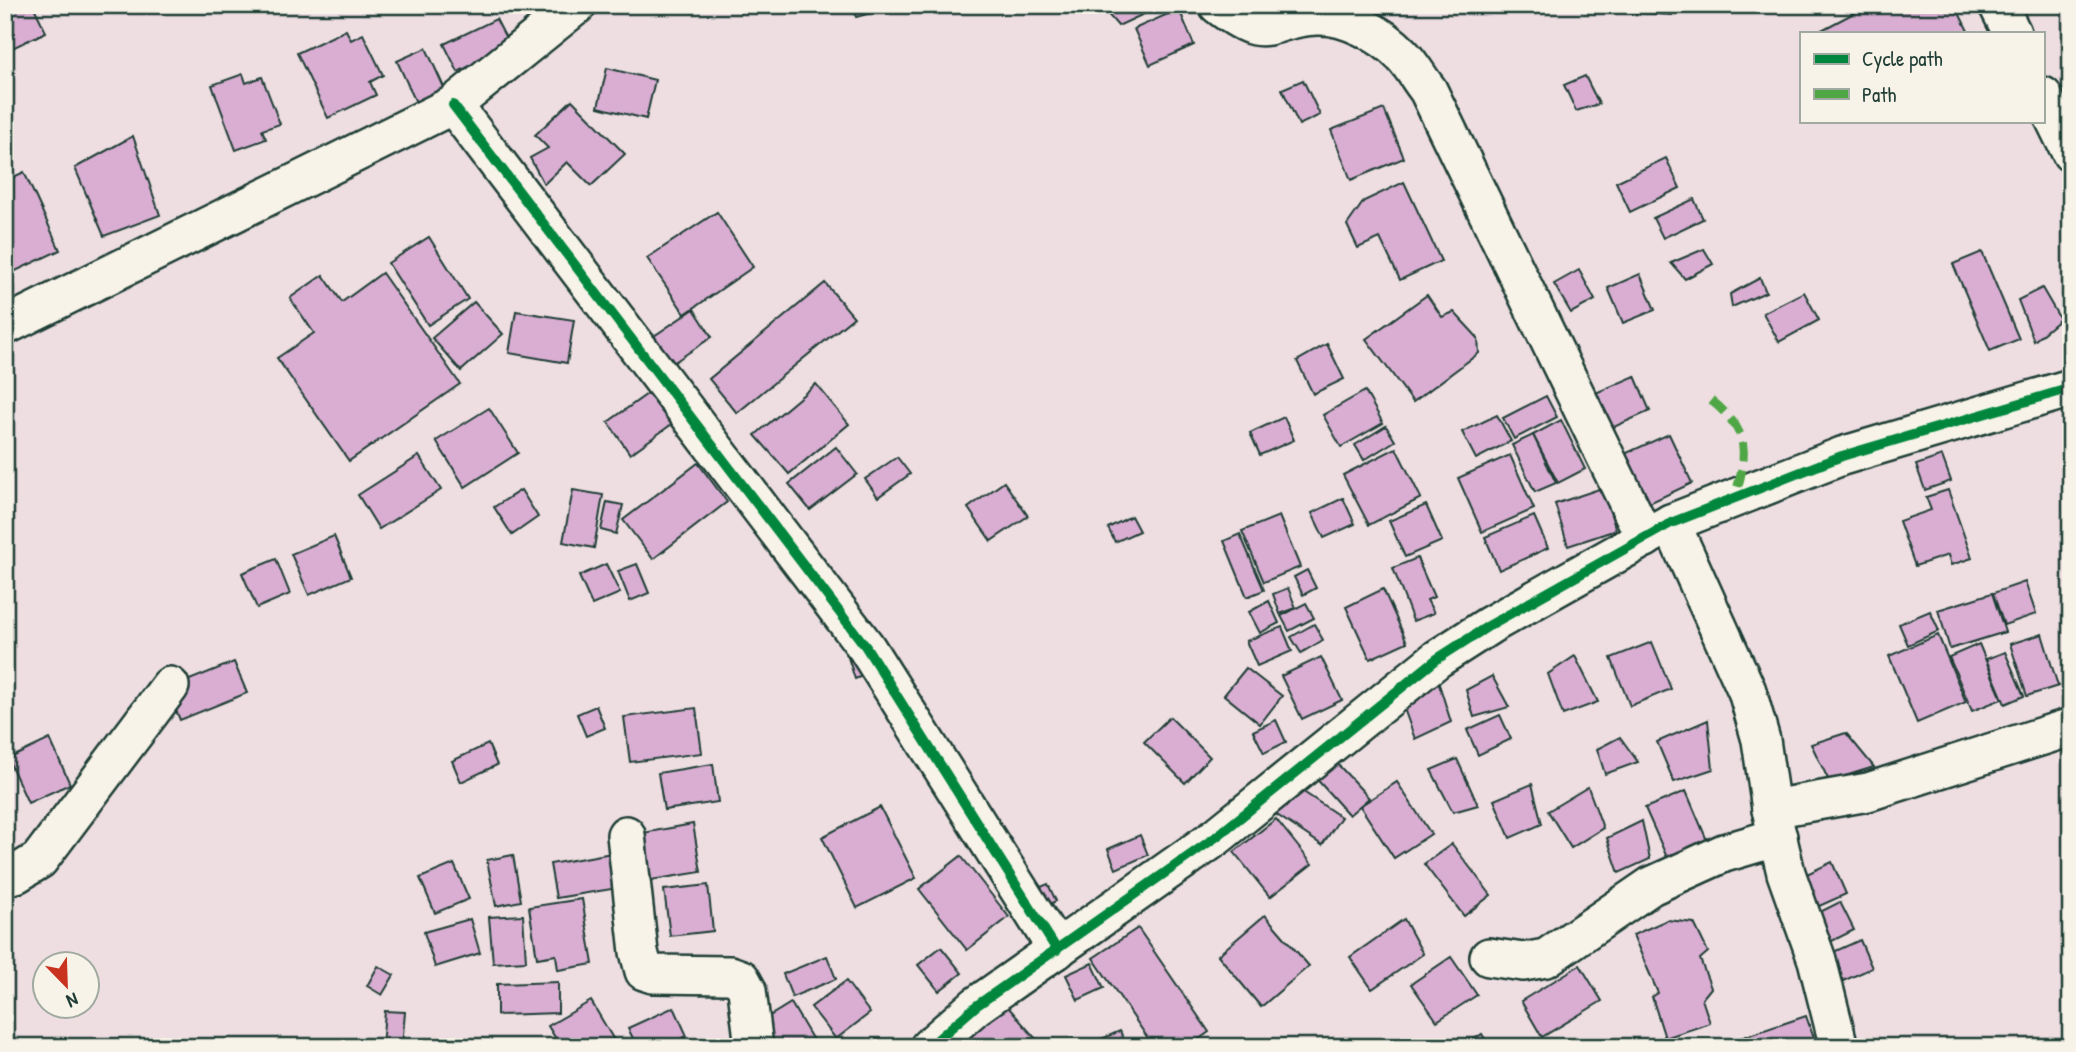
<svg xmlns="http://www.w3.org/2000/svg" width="2076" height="1052" viewBox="0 0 2076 1052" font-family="'Patrick Hand',sans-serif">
<rect width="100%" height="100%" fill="#eedee2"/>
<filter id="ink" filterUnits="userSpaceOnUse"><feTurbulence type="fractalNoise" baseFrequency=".0143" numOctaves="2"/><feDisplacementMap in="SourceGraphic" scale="14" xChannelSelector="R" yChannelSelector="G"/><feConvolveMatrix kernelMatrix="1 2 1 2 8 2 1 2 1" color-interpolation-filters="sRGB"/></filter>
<g filter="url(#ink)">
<g fill="#daaed3" stroke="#1f3d34" stroke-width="2">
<polygon points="5,5 33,5 46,32 6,51"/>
<polygon points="853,5 901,5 856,17"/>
<polygon points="1100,5 1163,5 1118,26"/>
<polygon points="1629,5 1673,5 1672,15 1629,12"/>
<polygon points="1869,5 1955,5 1969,33 1816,33"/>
<polygon points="1179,9 1194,45 1150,65 1134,29"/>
<polygon points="496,19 510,46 458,72 444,44"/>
<polygon points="346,30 351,40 363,34 383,75 370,82 376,95 328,118 297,53"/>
<polygon points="426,48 447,94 418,107 397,61"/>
<polygon points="607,68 655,80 646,119 598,107"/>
<polygon points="243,74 246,83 262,77 280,124 262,130 266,139 236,150 212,85"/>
<polygon points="1585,76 1599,104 1576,111 1564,85"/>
<polygon points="1303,80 1320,115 1299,125 1282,89"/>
<polygon points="572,100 625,154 591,186 567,162 544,184 530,158 548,148 535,135"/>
<polygon points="1384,109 1404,158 1351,180 1331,130"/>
<polygon points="133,136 160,215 104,236 75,168"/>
<polygon points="1666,158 1680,188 1630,212 1616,182"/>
<polygon points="24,172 60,250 5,276 5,181"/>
<polygon points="1404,182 1441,261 1400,280 1380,238 1358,248 1347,225 1364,201"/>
<polygon points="1694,199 1703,219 1663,238 1653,218"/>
<polygon points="717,212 753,267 685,314 647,258"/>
<polygon points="429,237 468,299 428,325 388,263"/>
<polygon points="1704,249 1713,264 1685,279 1671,263"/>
<polygon points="1982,252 2019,339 1990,351 1953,264"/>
<polygon points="1579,270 1595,300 1571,313 1554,284"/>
<polygon points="382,273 460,384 349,461 277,358 314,333 290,298 323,275 342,302"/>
<polygon points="1640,274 1655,310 1623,323 1608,288"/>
<polygon points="1760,278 1766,292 1732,307 1730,294"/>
<polygon points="825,283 854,317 737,413 709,379"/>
<polygon points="2042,288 2060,319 2034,341 2018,300"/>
<polygon points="1804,292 1819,320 1779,342 1763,313"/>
<polygon points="1427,295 1442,317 1454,312 1478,338 1479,353 1413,402 1366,339"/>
<polygon points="474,302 503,334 461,371 432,338"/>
<polygon points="694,309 712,337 673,363 654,336"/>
<polygon points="516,311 574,320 567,363 509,353"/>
<polygon points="1327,344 1344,379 1313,394 1297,361"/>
<polygon points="1635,376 1650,411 1607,430 1591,395"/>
<polygon points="816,384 849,424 789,474 755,435"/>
<polygon points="1365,391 1383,423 1341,447 1323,415"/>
<polygon points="650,392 672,424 630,454 608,422"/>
<polygon points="1546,396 1557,417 1514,439 1503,418"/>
<polygon points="489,408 518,453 465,487 436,441"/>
<polygon points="1497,415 1511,441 1476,459 1462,432"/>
<polygon points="1284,417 1294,440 1260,455 1250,433"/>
<polygon points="1561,420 1585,469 1558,483 1533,435"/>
<polygon points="1386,426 1395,441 1364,460 1355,445"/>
<polygon points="1669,434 1692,483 1641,507 1618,457"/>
<polygon points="1533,435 1556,483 1535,492 1512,445"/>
<polygon points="836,447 857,474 810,510 789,484"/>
<polygon points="1396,448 1421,498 1369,525 1343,475"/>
<polygon points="1510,455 1534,509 1482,532 1458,478"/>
<polygon points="419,456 441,490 379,529 358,495"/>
<polygon points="1942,456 1951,481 1925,490 1916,465"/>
<polygon points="897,457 910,474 878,497 865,479"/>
<polygon points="698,463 727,502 653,559 623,520"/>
<polygon points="1004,482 1028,516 991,541 968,508"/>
<polygon points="1602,488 1616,530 1568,546 1555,504"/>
<polygon points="521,490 538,517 512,535 494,507"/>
<polygon points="573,490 603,495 594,548 563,542"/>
<polygon points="1948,490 1972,558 1951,565 1948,555 1915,566 1899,521 1931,510 1926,497"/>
<polygon points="1343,498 1355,524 1324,538 1312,513"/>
<polygon points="607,502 623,505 616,534 601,530"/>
<polygon points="1426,505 1442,541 1405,557 1389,521"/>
<polygon points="1131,516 1139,531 1115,542 1108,528"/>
<polygon points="1279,516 1300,567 1264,582 1242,531"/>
<polygon points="1534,516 1548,548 1499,570 1485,537"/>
<polygon points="1240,534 1264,590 1247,597 1224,541"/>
<polygon points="334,536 351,577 309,595 291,554"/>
<polygon points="1417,558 1434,597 1427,600 1434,613 1413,621 1393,568"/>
<polygon points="276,559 290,594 257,608 242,573"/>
<polygon points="606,564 620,593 592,605 579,576"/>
<polygon points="637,564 649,593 630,601 618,571"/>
<polygon points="1307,570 1316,588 1303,595 1294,577"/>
<polygon points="2025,582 2036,614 2004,625 1993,593"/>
<polygon points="1288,588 1296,608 1280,614 1273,594"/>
<polygon points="1383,589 1407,642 1370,659 1346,607"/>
<polygon points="1992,593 2005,632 1950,649 1938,610"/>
<polygon points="1269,601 1279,623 1260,633 1249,612"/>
<polygon points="1306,603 1314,618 1289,631 1281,616"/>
<polygon points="1930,611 1939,631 1908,645 1899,624"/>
<polygon points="1314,624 1323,640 1301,653 1291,637"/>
<polygon points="1282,627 1292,651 1257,666 1246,641"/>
<polygon points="2042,634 2058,686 2027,696 2010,644"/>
<polygon points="1938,635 1966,702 1917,723 1889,656"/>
<polygon points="1652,642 1671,689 1630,706 1611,658"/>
<polygon points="1979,644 2002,699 1972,711 1949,657"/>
<polygon points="845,648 871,673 855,679"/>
<polygon points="2005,652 2024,696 2005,704 1986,659"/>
<polygon points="1575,656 1598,702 1563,715 1548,674"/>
<polygon points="1321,657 1342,700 1302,719 1281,676"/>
<polygon points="234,662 247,693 180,720 167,689"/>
<polygon points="1246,668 1282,696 1260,724 1224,695"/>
<polygon points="1492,676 1509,707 1474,717 1466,690"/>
<polygon points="1438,681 1451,722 1415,739 1402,703"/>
<polygon points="596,706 605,728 586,736 577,714"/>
<polygon points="696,708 702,753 630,762 624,717"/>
<polygon points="1500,715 1511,739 1478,755 1467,730"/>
<polygon points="1170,717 1210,757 1185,783 1144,742"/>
<polygon points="1276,720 1286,742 1264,753 1253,731"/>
<polygon points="1708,720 1713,769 1674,782 1657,742"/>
<polygon points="1846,733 1874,767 1829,781 1811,744"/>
<polygon points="1620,737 1638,762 1605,774 1597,749"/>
<polygon points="50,739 70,784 28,803 8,759"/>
<polygon points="488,744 497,765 461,782 452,761"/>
<polygon points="1332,758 1369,798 1349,815 1313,775"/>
<polygon points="1457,759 1478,805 1453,812 1431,770"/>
<polygon points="713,764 718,802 664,810 658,773"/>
<polygon points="1397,782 1431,834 1394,858 1360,806"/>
<polygon points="1532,784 1542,824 1510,838 1494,800"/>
<polygon points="1293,785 1341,817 1322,845 1274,813"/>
<polygon points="1588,787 1603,828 1571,848 1548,811"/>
<polygon points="1686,791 1709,845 1669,862 1645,808"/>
<polygon points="880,807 916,878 857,908 822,837"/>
<polygon points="1276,819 1312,864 1270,897 1234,852"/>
<polygon points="1642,821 1650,859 1619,873 1607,838"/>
<polygon points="693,824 701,872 651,880 643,833"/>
<polygon points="1140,835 1148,855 1116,869 1108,849"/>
<polygon points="1452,844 1491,895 1464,916 1424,864"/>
<polygon points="612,853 618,888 556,898 550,864"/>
<polygon points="513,855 521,901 496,906 487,860"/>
<polygon points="961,856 1009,917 967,950 919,889"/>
<polygon points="1832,862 1846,894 1806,912 1792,881"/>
<polygon points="454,864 469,899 435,913 420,878"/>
<polygon points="1048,884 1056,901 1044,907 1036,889"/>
<polygon points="708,885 713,931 670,936 664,890"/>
<polygon points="582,899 593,964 558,970 556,955 537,958 529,907"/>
<polygon points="1840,902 1854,930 1820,947 1806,919"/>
<polygon points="523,915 526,961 493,963 489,917"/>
<polygon points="1265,915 1309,966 1261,1007 1218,955"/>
<polygon points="470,919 480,953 435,967 424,932"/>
<polygon points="1404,919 1423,954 1372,989 1350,957"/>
<polygon points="1667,920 1694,923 1708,952 1700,959 1711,988 1702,999 1710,1023 1665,1038 1652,997 1658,993 1633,935"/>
<polygon points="1138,928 1209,1032 1188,1047 1154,1047 1093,958"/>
<polygon points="1860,940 1872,968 1841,982 1829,954"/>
<polygon points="941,947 962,973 939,991 918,965"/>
<polygon points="827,956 836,979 792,997 783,974"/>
<polygon points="1451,957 1477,995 1437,1021 1411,984"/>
<polygon points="1092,963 1104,988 1078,1000 1066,975"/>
<polygon points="1580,965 1602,1001 1542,1037 1521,1001"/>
<polygon points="378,966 394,975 382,995 367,986"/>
<polygon points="846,981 870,1013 836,1039 811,1007"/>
<polygon points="558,982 558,1013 497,1015 497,984"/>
<polygon points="1002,1000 1043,1047 948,1047"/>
<polygon points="591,1001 618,1047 561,1047 548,1026"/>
<polygon points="791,1003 817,1047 768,1047 755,1025"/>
<polygon points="674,1007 687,1036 664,1047 637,1047 628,1028"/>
<polygon points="385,1011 405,1012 402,1047 382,1047"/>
<polygon points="1806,1016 1817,1047 1714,1047"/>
<polygon points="1120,1031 1127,1047 1096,1047 1094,1042"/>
<polygon points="1482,1034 1490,1047 1462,1047"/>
</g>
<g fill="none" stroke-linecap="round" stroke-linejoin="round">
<g stroke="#1f3d34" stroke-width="42">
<g id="minor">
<path d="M1218 5C1269 45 1265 18 1317 16 1346 15 1382 34 1402 55 1412 65 1419 79 1428 90L1645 538"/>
<polyline points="1998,5 2012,33"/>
<polyline points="2043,96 2071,153"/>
<polyline points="453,105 866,647 1057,950"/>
<polyline points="5,326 453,105 577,5"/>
<polyline points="1671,523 1747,691 1761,740 1771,809 1786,873 1817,960 1839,1047"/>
<polyline points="1771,809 1868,792 2071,727"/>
<polyline points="626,835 639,952 644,971 653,974 730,975 741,979 747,990 754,1047"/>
<polyline points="5,877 16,874 39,860 170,686"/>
<polyline points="1489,957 1523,962 1546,958 1651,886 1724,853 1778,837"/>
<polyline points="929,1047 976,1006 1216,837 1437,659 1490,625 1671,523 1842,456 2071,388"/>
</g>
</g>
<use href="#minor" stroke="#f7f3e8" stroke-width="37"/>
<path stroke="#4fa644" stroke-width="9" stroke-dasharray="18 9" stroke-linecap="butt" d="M1711 400C1750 432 1748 451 1735 497"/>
<g stroke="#f7f3e8" stroke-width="15">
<g id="cycleway">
<polyline points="453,105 866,647 1057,950"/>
<polyline points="929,1047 976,1006 1216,837 1437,659 1490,625 1671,523 1842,456 2071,388"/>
</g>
</g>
<use href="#cycleway" stroke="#00873e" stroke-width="10"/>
</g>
</g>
<rect width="2076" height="1052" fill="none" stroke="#f7f3e8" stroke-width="28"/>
<rect x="14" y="14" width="2048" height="1024" fill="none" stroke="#1f3d34" stroke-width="2.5" filter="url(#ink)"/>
<rect x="1800" y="32" width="245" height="91" fill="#f7f3e8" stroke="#a1aaa0" stroke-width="2"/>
<rect x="1814" y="54" width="35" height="10" fill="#00873e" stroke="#a1aaa0" stroke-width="2"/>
<text x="1862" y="66" font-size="21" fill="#1f3d34">Cycle path</text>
<rect x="1814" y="89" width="35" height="10" fill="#4fa644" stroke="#a1aaa0" stroke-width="2"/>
<text x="1862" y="102" font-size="21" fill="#1f3d34">Path</text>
<g transform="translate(66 985) rotate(157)"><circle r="33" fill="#f7f3e8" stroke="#a1aaa0" stroke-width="2"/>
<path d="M0-5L12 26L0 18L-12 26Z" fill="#c8321e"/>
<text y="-10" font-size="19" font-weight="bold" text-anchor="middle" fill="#1f3d34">N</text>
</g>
</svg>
